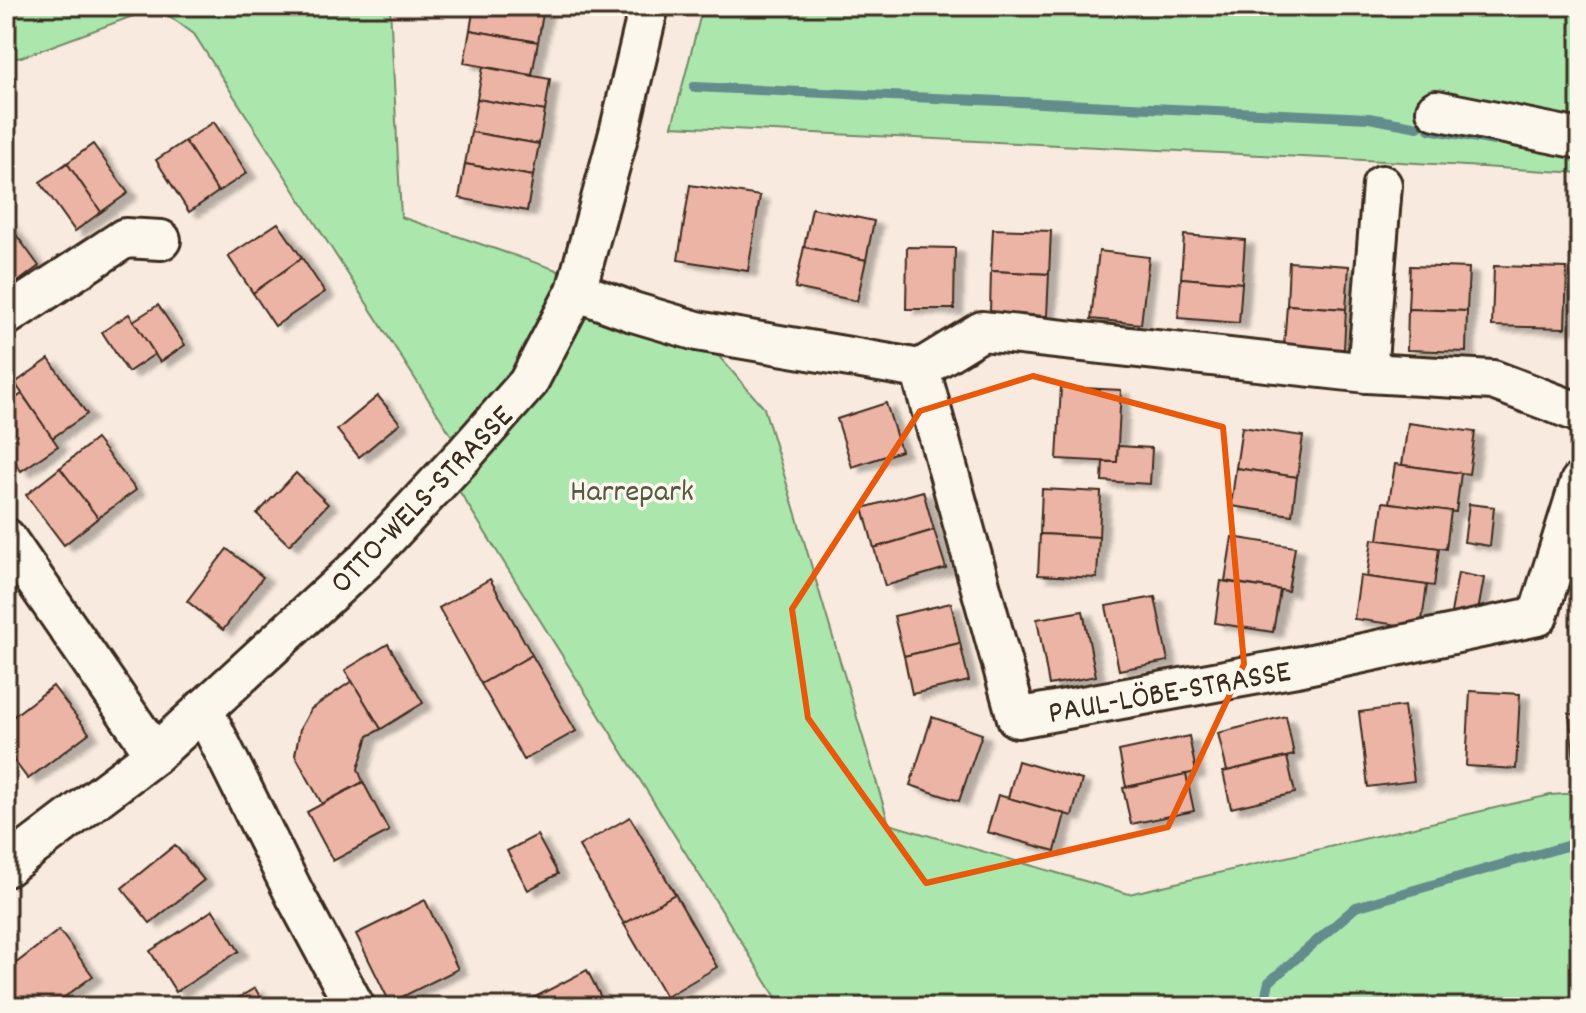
<svg xmlns="http://www.w3.org/2000/svg" width="1586" height="1013" viewBox="0 0 1586 1013" font-family="Dekko,sans-serif">
<defs>
<filter id="shadow"><feDropShadow dx="9" dy="5" stdDeviation="2" flood-color="#0004"/></filter>
</defs>
<rect width="100%" height="100%" fill="#f8eade"/>
<filter id="ink" filterUnits="userSpaceOnUse"><feTurbulence type="fractalNoise" baseFrequency=".0125" numOctaves="2"/><feDisplacementMap in="SourceGraphic" scale="16" xChannelSelector="R" yChannelSelector="G"/><feConvolveMatrix kernelMatrix="1 2 1 2 8 2 1 2 1" color-interpolation-filters="sRGB"/></filter>
<g filter="url(#ink)">
<g fill="#abe7ad" stroke="#738866" stroke-width="2">
<polygon points="6,6 390,6 401,217 557,270 576,291 697,331 764,408 889,824 1129,894 1550,795 1580,793 1580,1007 782,1007 448,473 464,455 194,34 157,7 22,57 6,60"/>
<polygon points="703,6 1580,6 1580,173 1384,161 672,126"/>
</g>
<g fill="none" stroke-linecap="round" stroke-linejoin="round">
<g stroke="#638c8c" stroke-width="10">
<polyline points="694,87 1369,118 1418,127"/>
<polyline points="1429,129 1494,141"/>
<polyline points="1263,1007 1269,982 1356,907 1580,842"/>
</g>
</g>
<g fill="#ecb4a4" stroke="#3b2a1e" stroke-width="2" filter="url(#shadow)">
<polygon points="474,6 533,6 544,8 538,42 470,30"/>
<polygon points="470,30 538,42 532,75 464,63"/>
<polygon points="483,67 550,79 545,111 477,99"/>
<polygon points="477,99 545,111 539,144 471,132"/>
<polygon points="214,122 247,173 218,192 185,141"/>
<polygon points="471,132 539,144 533,176 465,164"/>
<polygon points="185,141 218,192 189,212 156,160"/>
<polygon points="93,144 128,193 101,212 67,163"/>
<polygon points="67,163 101,212 75,231 40,182"/>
<polygon points="465,164 533,176 527,211 459,198"/>
<polygon points="690,185 760,196 748,271 678,260"/>
<polygon points="812,208 874,221 866,260 804,247"/>
<polygon points="6,221 39,266 6,291"/>
<polygon points="278,223 302,258 253,293 228,256"/>
<polygon points="993,229 1051,231 1049,274 991,271"/>
<polygon points="1184,235 1245,240 1242,283 1181,278"/>
<polygon points="804,247 866,260 857,301 795,288"/>
<polygon points="907,247 955,248 954,309 906,309"/>
<polygon points="1099,251 1149,257 1141,324 1091,319"/>
<polygon points="302,258 325,292 275,326 253,293"/>
<polygon points="1289,262 1349,266 1346,309 1287,305"/>
<polygon points="1410,266 1469,268 1467,311 1408,309"/>
<polygon points="1494,266 1567,268 1565,328 1492,326"/>
<polygon points="991,271 1049,274 1047,316 990,313"/>
<polygon points="1181,278 1242,283 1239,323 1178,318"/>
<polygon points="158,305 185,345 160,362 133,321"/>
<polygon points="1287,305 1346,309 1344,349 1284,346"/>
<polygon points="1408,309 1467,311 1466,352 1407,350"/>
<polygon points="129,314 155,354 128,372 102,332"/>
<polygon points="49,359 87,414 52,438 15,383"/>
<polygon points="1061,387 1121,390 1117,462 1057,459"/>
<polygon points="22,394 58,446 21,471 6,449 6,405"/>
<polygon points="378,396 400,423 359,457 337,430"/>
<polygon points="886,403 901,451 852,467 837,419"/>
<polygon points="1408,423 1475,432 1469,474 1402,465"/>
<polygon points="1242,427 1303,436 1297,477 1236,468"/>
<polygon points="96,439 136,490 98,518 60,468"/>
<polygon points="1118,446 1152,448 1150,484 1102,481 1103,462 1117,462"/>
<polygon points="1395,464 1461,473 1456,512 1389,503"/>
<polygon points="60,468 98,518 64,545 26,495"/>
<polygon points="1236,468 1297,477 1292,515 1231,506"/>
<polygon points="296,473 328,504 289,545 257,514"/>
<polygon points="1042,489 1101,492 1099,537 1040,534"/>
<polygon points="923,491 934,530 874,548 863,508"/>
<polygon points="1383,502 1451,511 1446,549 1378,540"/>
<polygon points="1469,504 1494,507 1490,546 1464,542"/>
<polygon points="934,530 946,568 885,586 874,548"/>
<polygon points="1040,534 1099,537 1097,578 1038,575"/>
<polygon points="1232,537 1295,547 1288,591 1225,581"/>
<polygon points="1372,539 1439,548 1434,586 1367,577"/>
<polygon points="227,549 263,577 223,630 187,601"/>
<polygon points="1458,573 1484,578 1477,617 1451,613"/>
<polygon points="1360,576 1427,585 1421,628 1354,619"/>
<polygon points="490,579 532,655 481,684 439,608"/>
<polygon points="1221,581 1280,590 1273,632 1215,623"/>
<polygon points="1155,597 1168,661 1119,670 1106,606"/>
<polygon points="951,603 960,643 904,656 894,616"/>
<polygon points="1083,611 1096,676 1049,685 1037,619"/>
<polygon points="960,643 969,681 912,694 904,656"/>
<polygon points="388,644 423,703 381,729 345,670"/>
<polygon points="532,655 576,731 524,760 481,684"/>
<polygon points="352,681 381,729 368,736 358,769 363,782 322,804 295,755 300,729 311,709"/>
<polygon points="53,686 89,733 28,779 6,750 6,722"/>
<polygon points="1470,691 1520,694 1516,769 1466,766"/>
<polygon points="1404,706 1414,781 1368,787 1359,712"/>
<polygon points="1580,713 1580,779 1576,779 1569,714"/>
<polygon points="1286,716 1294,755 1227,771 1218,733"/>
<polygon points="932,717 982,734 959,801 910,785"/>
<polygon points="1189,736 1196,772 1126,787 1119,751"/>
<polygon points="1287,757 1295,793 1231,808 1223,772"/>
<polygon points="1018,761 1082,780 1072,816 1008,798"/>
<polygon points="1186,774 1194,811 1131,824 1123,788"/>
<polygon points="363,782 389,831 333,861 307,812"/>
<polygon points="998,795 1065,814 1055,851 987,832"/>
<polygon points="630,817 675,894 624,924 579,846"/>
<polygon points="537,835 558,874 528,890 507,851"/>
<polygon points="175,845 204,880 150,923 122,888"/>
<polygon points="675,894 717,967 666,997 624,924"/>
<polygon points="425,900 458,969 390,1003 356,934"/>
<polygon points="213,910 239,951 176,992 150,951"/>
<polygon points="59,930 93,976 51,1007 6,1007 6,971"/>
<polygon points="587,970 606,1007 516,1007"/>
<polygon points="255,988 266,1007 223,1007"/>
</g>
<g fill="none" stroke-linecap="round" stroke-linejoin="round">
<g stroke="#3b2a1e" stroke-width="44">
<g id="street">
<polyline points="1436,110 1580,139"/>
<polyline points="576,291 633,312 697,331 920,369 982,331 1367,373 1493,380 1580,413"/>
<polyline points="6,316 125,238 161,240"/>
<polyline points="920,369 1017,718 1302,666 1538,616 1580,482"/>
<polyline points="1367,373 1382,185"/>
<polyline points="6,538 155,754"/>
<polyline points="203,709 295,895 355,1007"/>
<polyline points="6,867 155,754 365,561 464,455 528,383 576,291 619,133 649,6"/>
</g>
</g>
<use href="#street" stroke="#fbf7ec" stroke-width="38"/>
</g>
</g>
<path fill="none" stroke="#e8590c" stroke-width="6" stroke-linejoin="round" d="M1033 376 1223 427 1244 664 1168 827 926 883 808 718 792 609 920 411Z"/>
<g text-anchor="middle" stroke-width="7" stroke-linejoin="round" paint-order="stroke">
<g font-size="32" fill="#575942" stroke="#fbf7ec">
<text x="632" y="500">Harrepark</text>
</g>
<g font-size="32" fill="#3b2a1e" stroke="#fbf7ec">
<text transform="translate(420 498) rotate(-46)" y="11">OTTO-WELS-STRASSE</text>
<text transform="translate(1169 690) rotate(-10)" y="11">PAUL-LÖBE-STRASSE</text>
</g>
</g>
<rect width="1586" height="1013" fill="none" stroke="#fbf7ec" stroke-width="32"/>
<rect x="16" y="16" width="1554" height="981" fill="none" stroke="#3b2a1e" stroke-width="3" filter="url(#ink)"/>
</svg>
